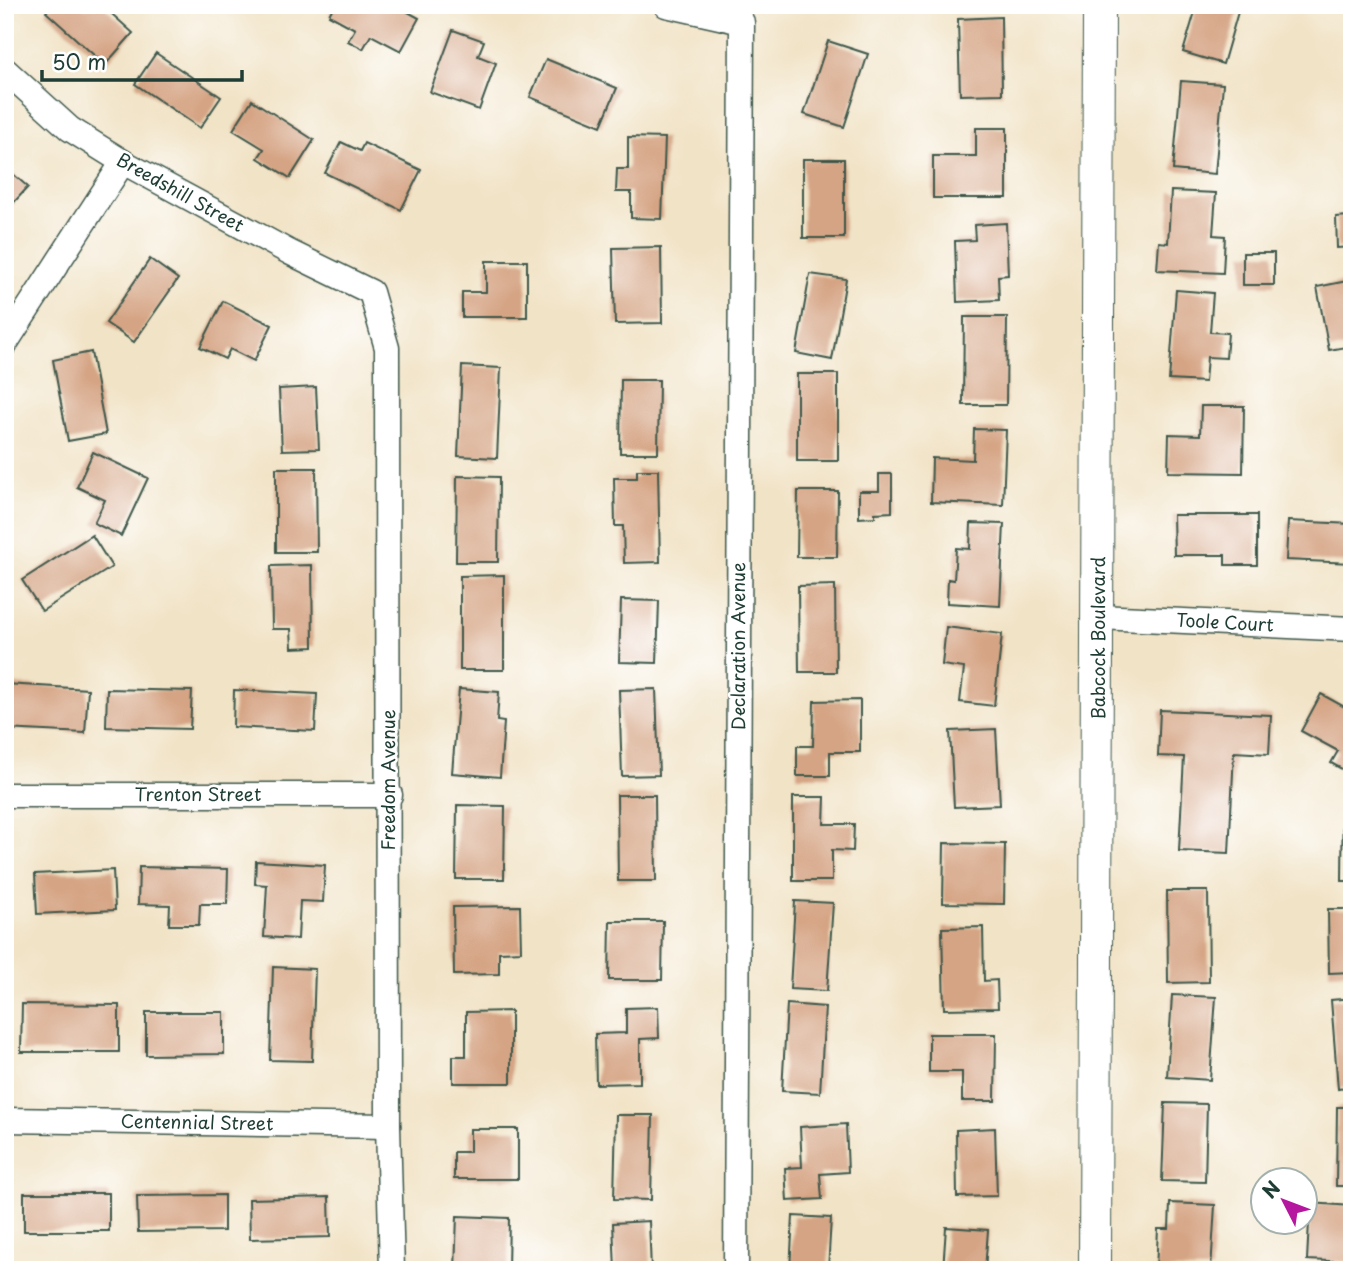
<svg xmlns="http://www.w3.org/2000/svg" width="1357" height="1275" viewBox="0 0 1357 1275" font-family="'Playpen Sans',sans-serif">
<rect width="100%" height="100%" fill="#fff"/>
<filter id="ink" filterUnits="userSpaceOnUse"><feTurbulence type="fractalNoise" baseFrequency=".0143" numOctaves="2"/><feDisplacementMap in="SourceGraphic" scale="14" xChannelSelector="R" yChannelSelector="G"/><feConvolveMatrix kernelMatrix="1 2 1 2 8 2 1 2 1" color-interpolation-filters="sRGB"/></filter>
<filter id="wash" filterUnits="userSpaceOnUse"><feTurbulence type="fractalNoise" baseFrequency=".00686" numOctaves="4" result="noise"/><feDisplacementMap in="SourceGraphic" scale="28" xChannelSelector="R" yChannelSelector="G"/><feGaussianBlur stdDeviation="1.57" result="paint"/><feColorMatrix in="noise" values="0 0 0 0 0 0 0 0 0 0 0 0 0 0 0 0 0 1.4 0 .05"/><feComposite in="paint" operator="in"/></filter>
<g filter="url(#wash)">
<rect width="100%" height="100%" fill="#f1e3c6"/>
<g id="blocks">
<g fill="#d5a484">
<polygon points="52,5 82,5 85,8 102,5 133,33 105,65 46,12"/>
<polygon points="334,5 395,5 419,18 401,51 371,35 363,49 348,41 355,29 329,15"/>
<polygon points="1197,5 1240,5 1223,64 1183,52"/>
<polygon points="1001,17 1002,94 960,95 958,19"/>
<polygon points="453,30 484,41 478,56 496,63 479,110 430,92"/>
<polygon points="828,41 868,54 844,127 804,114"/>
<polygon points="156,53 221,97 200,128 135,84"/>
<polygon points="546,59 617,88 601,126 530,97"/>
<polygon points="1181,81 1223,84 1215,174 1173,170"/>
<polygon points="252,100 314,140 290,178 258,158 264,149 233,130"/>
<polygon points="976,128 1007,128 1007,198 933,198 933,156 976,156"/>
<polygon points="628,137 665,138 662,219 631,218 631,192 616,192 617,169 628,169"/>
<polygon points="341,142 360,151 364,143 421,170 401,210 325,173"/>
<rect x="803" y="159" width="41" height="79"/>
<polygon points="5,167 28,187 5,212"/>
<polygon points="1347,176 1352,176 1352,247 1337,248 1336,217 1349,216"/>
<polygon points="1171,191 1216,193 1213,235 1225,236 1223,273 1157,270 1159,242 1168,243"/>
<polygon points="1006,223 1008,275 998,276 999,300 957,302 955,241 975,240 974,225"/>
<polygon points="661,247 662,323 615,324 613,248"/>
<rect x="1243" y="253" width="31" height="32"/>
<polygon points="150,259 178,279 134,342 106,323"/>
<polygon points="486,261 527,261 527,317 462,317 462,292 486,292"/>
<polygon points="810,274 846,279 832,360 796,353"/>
<polygon points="1352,280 1352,346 1329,350 1317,287"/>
<polygon points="1176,290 1213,293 1210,332 1228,333 1226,358 1207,357 1205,382 1169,380"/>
<polygon points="223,301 272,325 254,361 230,349 225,359 200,347"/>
<polygon points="964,317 1007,317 1006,405 963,405"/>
<polygon points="91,352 106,434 68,441 53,360"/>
<polygon points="462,366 501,368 497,458 458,456"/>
<rect x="797" y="374" width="41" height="87"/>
<polygon points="621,380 659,380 658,453 620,453"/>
<polygon points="316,387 319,449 282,450 279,389"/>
<polygon points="1201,406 1244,406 1243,473 1168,472 1169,434 1200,435"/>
<polygon points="974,429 1006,430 1003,505 931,502 932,458 973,460"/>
<polygon points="93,452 148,478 121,536 94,523 105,500 77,487"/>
<polygon points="276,468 316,468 317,552 276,552"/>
<polygon points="637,470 658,470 660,562 624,563 623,526 615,526 614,478 637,478"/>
<polygon points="879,474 892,474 892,512 875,513 875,517 859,518 859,491 879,491"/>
<polygon points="457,476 499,477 498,562 456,562"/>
<polygon points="798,491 838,491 837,557 797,557"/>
<polygon points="1173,515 1257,515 1257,565 1225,565 1225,555 1174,555"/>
<polygon points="1288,521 1352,524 1352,563 1286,560"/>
<polygon points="971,523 1004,524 1000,606 947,603 948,579 954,580 956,548 970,549"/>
<polygon points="92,535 112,567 42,611 22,580"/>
<polygon points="312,565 313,647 292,648 291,629 272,629 271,566"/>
<polygon points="504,575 504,670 460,670 460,576"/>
<polygon points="835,585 836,672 799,672 798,586"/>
<polygon points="621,600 659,601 657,663 619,662"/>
<polygon points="946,627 1002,634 994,706 960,702 964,668 942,665"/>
<polygon points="5,684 88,689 85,733 5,729"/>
<polygon points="107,689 192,691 190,729 106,727"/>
<polygon points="459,689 499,692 497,721 504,722 500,777 452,773"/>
<polygon points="656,689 659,775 622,776 619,690"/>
<polygon points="234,690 317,694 315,731 233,727"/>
<polygon points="1321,694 1352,711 1351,774 1331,763 1338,751 1301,731"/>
<polygon points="860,700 860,752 830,752 830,776 797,776 797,746 813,746 814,701"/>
<polygon points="1160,710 1271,715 1269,754 1234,752 1229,853 1179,851 1184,757 1158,756"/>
<polygon points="996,729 1000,805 954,807 950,731"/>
<polygon points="1343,789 1352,789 1352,881 1342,881"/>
<polygon points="617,795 655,795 656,881 618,881"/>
<polygon points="793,797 825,797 824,824 854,824 853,851 832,850 832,881 793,881"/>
<polygon points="457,805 505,806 504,879 456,879"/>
<polygon points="944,843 1005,844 1004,904 943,903"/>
<polygon points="256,861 325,865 323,902 300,901 298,939 264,937 267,885 255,884"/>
<polygon points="139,867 228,869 227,904 200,904 199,925 169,925 170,905 138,904"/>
<polygon points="113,870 115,910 37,914 35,874"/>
<polygon points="1167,891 1208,891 1209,982 1168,983"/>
<polygon points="795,901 833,903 827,991 790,989"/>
<polygon points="520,906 521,951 499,952 499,974 454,975 453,907"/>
<polygon points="1328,909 1352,909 1352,972 1329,973"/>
<polygon points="610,921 663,921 662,980 609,980"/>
<polygon points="983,927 984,981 997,980 998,1008 944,1009 942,928"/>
<polygon points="273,967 315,969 312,1061 270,1060"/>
<polygon points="1172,995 1216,997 1210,1080 1167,1077"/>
<polygon points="1352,998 1352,1087 1338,1089 1331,1000"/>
<polygon points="22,1004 119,1005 119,1052 21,1052"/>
<polygon points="787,1004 825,1007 820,1093 782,1091"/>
<polygon points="658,1007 659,1038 640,1039 640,1083 596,1084 595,1034 626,1033 626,1008"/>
<polygon points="511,1011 511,1083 453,1083 453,1056 466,1056 466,1012"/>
<polygon points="146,1012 224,1012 224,1054 146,1055"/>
<polygon points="929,1034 996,1034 995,1101 962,1101 962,1072 929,1072"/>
<polygon points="1165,1103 1207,1104 1205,1182 1162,1181"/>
<polygon points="1337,1107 1352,1107 1352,1186 1336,1186"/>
<polygon points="616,1115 653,1115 651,1200 614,1199"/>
<polygon points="846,1124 848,1172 820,1174 822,1199 787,1201 785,1168 802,1167 800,1127"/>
<polygon points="995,1128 997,1196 957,1197 956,1130"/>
<polygon points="470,1129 518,1129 518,1179 454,1179 454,1152 470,1152"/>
<rect x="24" y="1193" width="85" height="38"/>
<polygon points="224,1195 224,1231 138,1232 137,1196"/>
<polygon points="329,1197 330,1237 250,1239 249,1199"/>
<polygon points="1170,1203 1215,1205 1211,1270 1156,1270 1158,1229 1169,1229"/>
<polygon points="1310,1203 1352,1206 1352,1262 1307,1260"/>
<polygon points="457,1216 509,1218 508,1270 455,1270"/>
<polygon points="793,1216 831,1218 828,1270 790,1270"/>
<polygon points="649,1221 651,1270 615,1270 613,1223"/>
<polygon points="946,1227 988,1230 985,1270 943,1270"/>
</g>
</g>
</g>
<g filter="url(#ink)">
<use href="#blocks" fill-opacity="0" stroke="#3e564a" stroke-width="2"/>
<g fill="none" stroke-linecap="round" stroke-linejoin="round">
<g stroke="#3e564a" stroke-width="27">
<g id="minor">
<polyline points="666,5 742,22 736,1270"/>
<polyline points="5,70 70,129 123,162 289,252 371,292 387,348 388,1126 392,1270"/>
<polyline points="5,344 123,162"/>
<polyline points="1099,617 1352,629"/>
<polyline points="5,795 390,795"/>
<polyline points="5,1120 388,1126"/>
</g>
</g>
<g stroke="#3e564a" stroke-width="34">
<polyline id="tertiary" points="1095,1270 1099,5"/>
</g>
<use href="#minor" stroke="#fff" stroke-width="24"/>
<use href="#tertiary" stroke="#fff" stroke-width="32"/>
</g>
</g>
<g text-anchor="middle" stroke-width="5" stroke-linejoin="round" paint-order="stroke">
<g font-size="18" fill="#1f3d34" stroke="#fff">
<text transform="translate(180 193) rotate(29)" y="6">Breedshill Street</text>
<text transform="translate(1225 623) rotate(3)" y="6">Toole Court</text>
<text transform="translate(1099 638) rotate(-90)" y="6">Babcock Boulevard</text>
<text transform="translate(739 646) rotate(-90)" y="6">Declaration Avenue</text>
<text transform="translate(389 780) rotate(-90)" y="6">Freedom Avenue</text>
<text x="198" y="801">Trenton Street</text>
<text transform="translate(197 1123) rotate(1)" y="6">Centennial Street</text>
</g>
</g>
<rect width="1357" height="1275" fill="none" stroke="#fff" stroke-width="28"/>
<g transform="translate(1284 1201) rotate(312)"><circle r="33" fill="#ffffff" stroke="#a5b1ae" stroke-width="2"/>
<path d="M0-5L12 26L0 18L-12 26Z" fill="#b5179e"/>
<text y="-10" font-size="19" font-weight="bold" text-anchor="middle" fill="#1f3d34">N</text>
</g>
<path d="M42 70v10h200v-10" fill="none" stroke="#1f3d34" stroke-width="3.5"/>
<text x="52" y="70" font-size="21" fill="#1f3d34" stroke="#ffffff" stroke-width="5" paint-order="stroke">50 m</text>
</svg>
